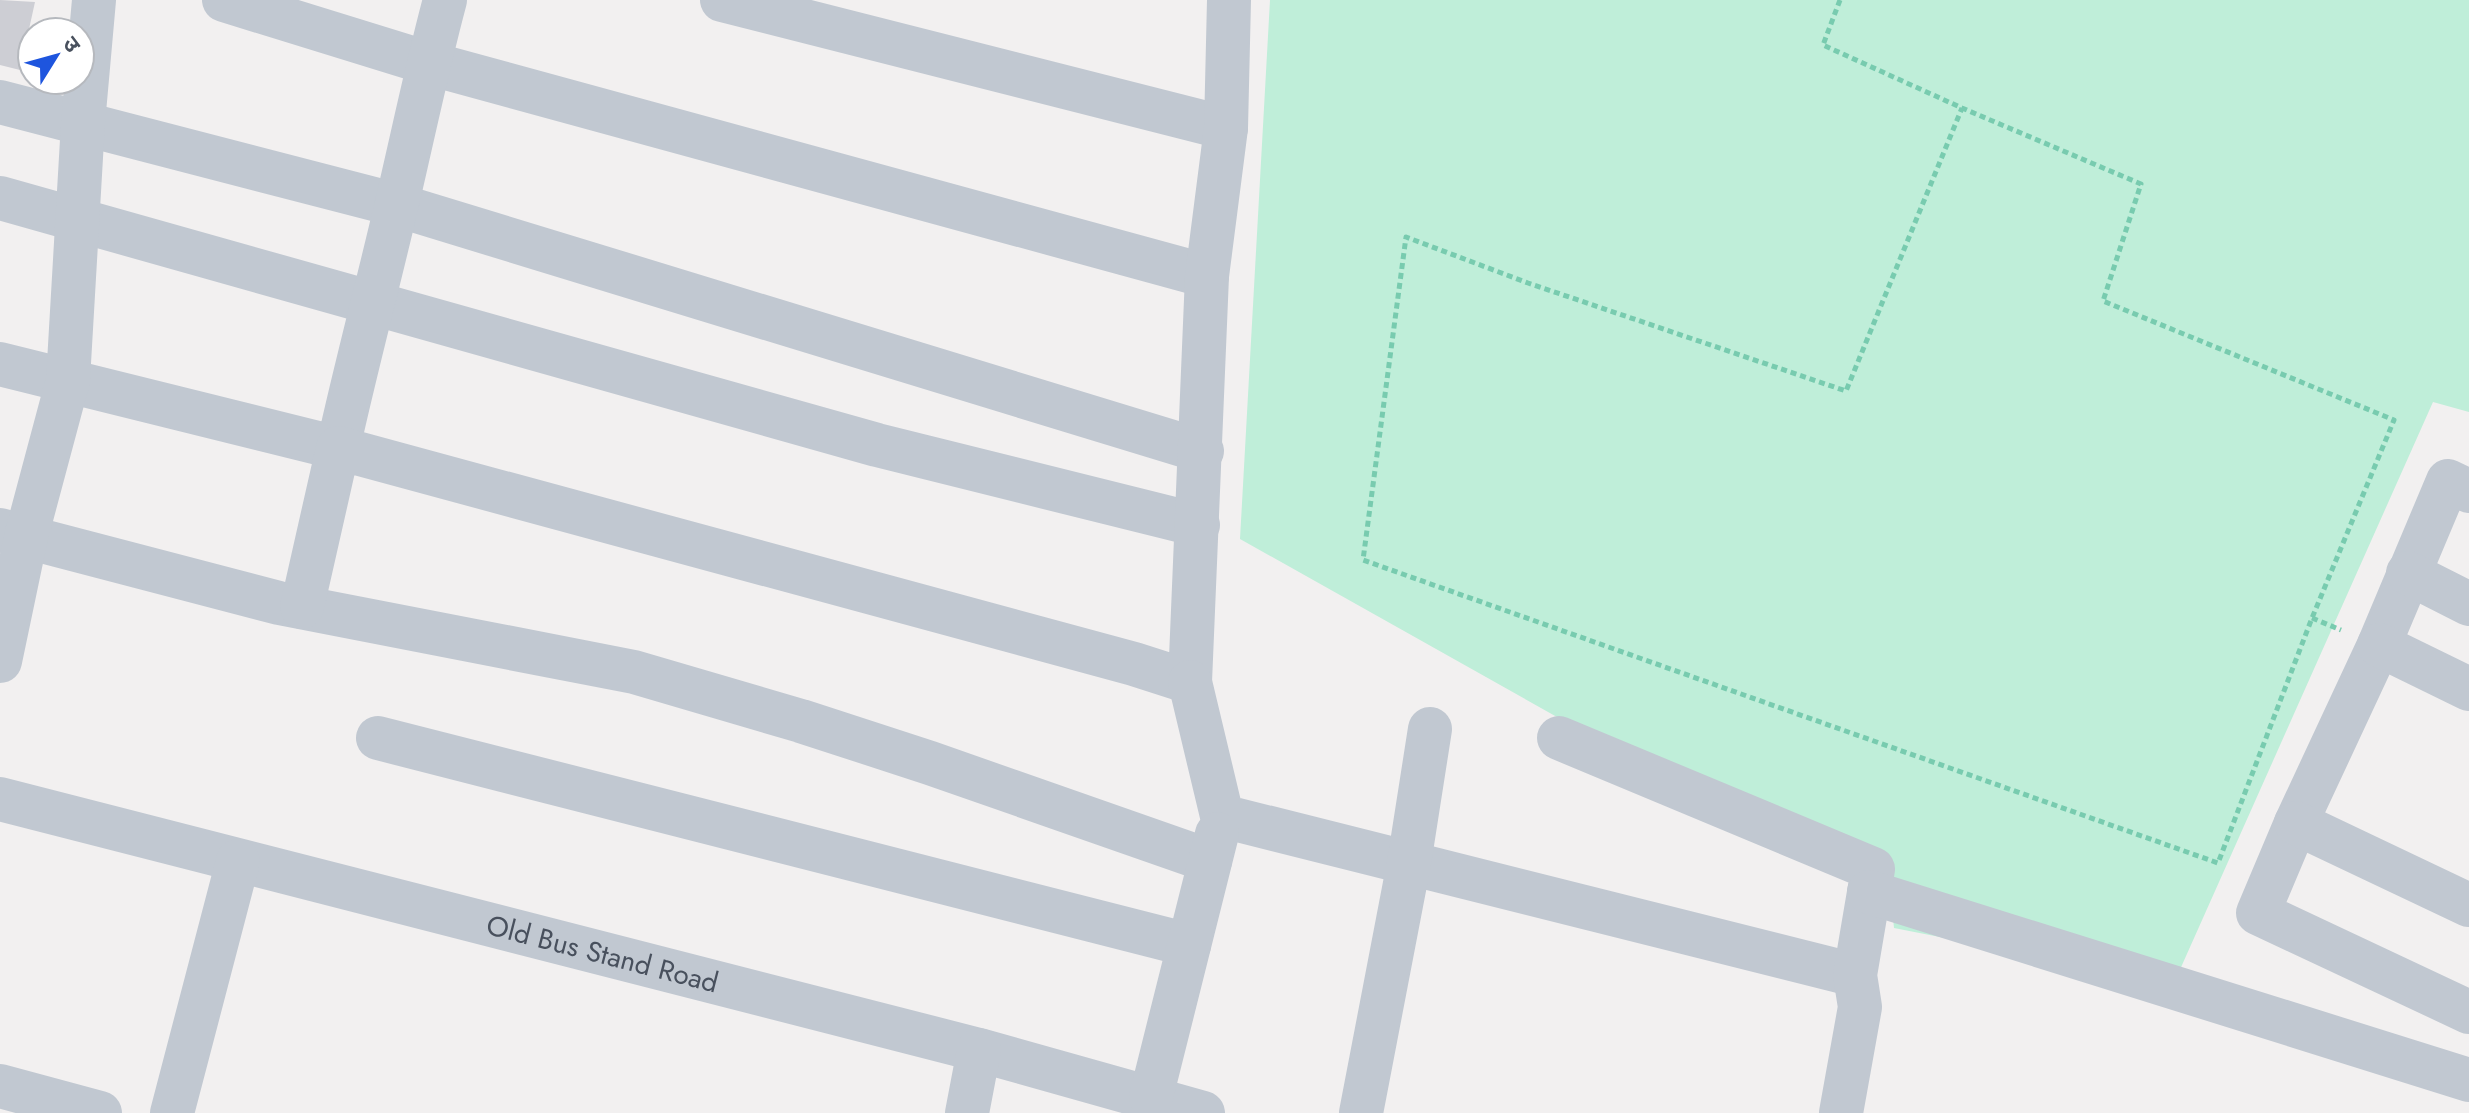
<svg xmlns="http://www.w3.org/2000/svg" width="2469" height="1113" viewBox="0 0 2469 1113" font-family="Jost,'Noto Sans Devanagari',sans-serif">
<rect width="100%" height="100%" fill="#f2f0f0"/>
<polygon fill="#bfeed9" points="1270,0 2469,0 2469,412 2433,402 2174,983 1894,928 1888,868 1792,849 1240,539"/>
<polygon fill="#cdced4" points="0,0 35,2 20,70 0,65"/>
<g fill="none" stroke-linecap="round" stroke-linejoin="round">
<g stroke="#78cbaf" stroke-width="5" stroke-dasharray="6 4" stroke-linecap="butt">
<polyline points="1840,0 1823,45 1962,108 2141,184 2103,301 2394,420 2312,618 2218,863 1363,560 1406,237 1528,283 1846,391 1962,108"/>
<polyline points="2312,618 2341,630"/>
</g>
<g stroke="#c1c8d1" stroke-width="44">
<polyline points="224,0 428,63 1207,276"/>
<polyline points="722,0 1226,128"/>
<polyline points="0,102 397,205 1202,451"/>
<polyline points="0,198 877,445 1198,525"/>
<path d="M0 364 338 448C356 366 378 285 397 203 413 135 427 67 445 0"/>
<polyline points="2469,491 2448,481 2379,645 2296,823 2258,913 2469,1012"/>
<polyline points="0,530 279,603 634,672 801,721 930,763 1210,861"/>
<polyline points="2408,573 2469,604"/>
<polyline points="302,607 338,448 1134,664 1190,682 1207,276 1226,128 1229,0"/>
<polyline points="2379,645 2469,689"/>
<polyline points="0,661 26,537 68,380 83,123 94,0"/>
<polyline points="1190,682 1222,816 1855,975"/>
<polyline points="378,738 1189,945"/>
<polyline points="1559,738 1873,869 1855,975 1860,1007 1841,1113"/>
<path id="s1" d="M0 799 979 1050 1203 1113"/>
<polyline points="2296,823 2469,905"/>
<polyline points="1869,892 2469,1080"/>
<polyline points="0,1086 100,1113"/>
<polyline points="1151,1097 1217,834"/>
<polyline points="172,1113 238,861"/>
<polyline points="967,1113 979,1050"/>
<polyline points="1361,1113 1409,863 1430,729"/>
</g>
</g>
<g text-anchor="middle" stroke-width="7" stroke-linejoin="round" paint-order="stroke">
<g font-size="28" fill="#48505d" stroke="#fff">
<text dy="10" stroke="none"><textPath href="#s1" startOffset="622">Old Bus Stand Road</textPath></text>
</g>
</g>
<g transform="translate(56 56) rotate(53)"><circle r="38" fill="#ffffff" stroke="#b6b9be" stroke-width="2"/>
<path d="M0-6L14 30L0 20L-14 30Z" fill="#1e55de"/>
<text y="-12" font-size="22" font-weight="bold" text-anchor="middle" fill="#48505d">उ</text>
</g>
</svg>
